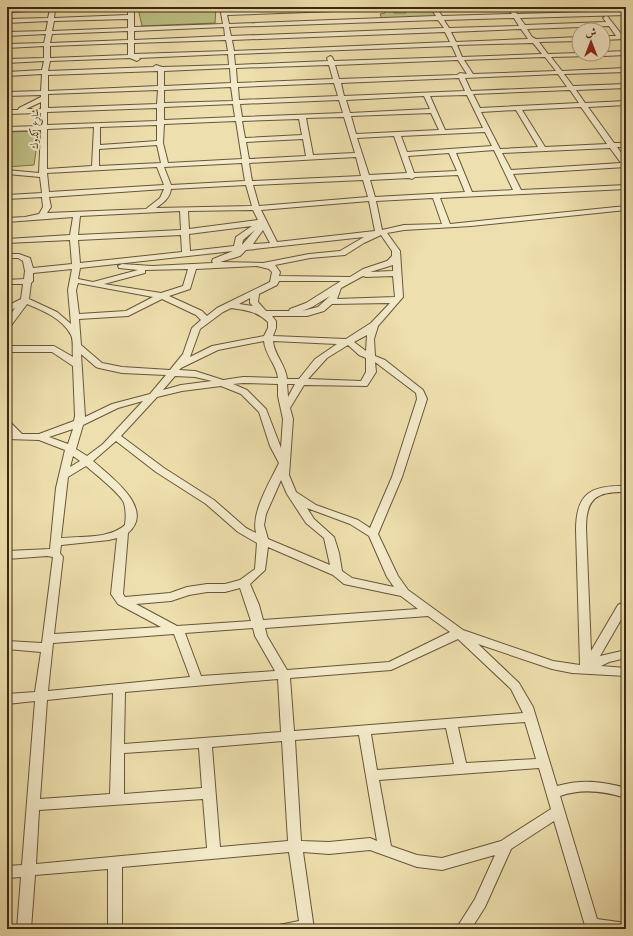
<svg xmlns="http://www.w3.org/2000/svg" width="633" height="936" viewBox="0 0 633 936" font-family="Vollkorn,Amiri,serif">
<rect width="100%" height="100%" fill="#eee0ae"/>
<filter id="stains"><feTurbulence type="fractalNoise" baseFrequency=".005" numOctaves="4"/><feColorMatrix values="0 0 0 0 .2 0 0 0 0 .09 0 0 0 0 .02 0 0 0 .5 -.17"/></filter>
<radialGradient id="worn" r=".72"><stop offset=".6" stop-color="#630" stop-opacity="0"/><stop offset="1" stop-color="#630" stop-opacity=".3"/></radialGradient>
<g fill="#bdc187" stroke="#7c744c">
<polygon points="158,7 216,7 215,23 142,26 138,8"/>
<polygon points="431,7 436,17 382,19 380,14 385,13 384,9 393,9 394,13 406,13 405,8"/>
<polygon points="39,131 34,165 7,167 7,132"/>
</g>
<g fill="none" stroke-linecap="round" stroke-linejoin="round">
<g stroke="#675639" stroke-width="2">
<g id="minor">
<path d="M43 7H90L87 9 55 10 54 18 128 15V7H134V27L223 24 220 7H226L227 11 343 7H391L388 9 227 15 229 24 436 16 430 7H436L442 16 512 14 507 7H513L517 14 626 11V15L520 18 525 25 606 22 603 18 606 16 608 17 622 35 626 36V38L624 39 603 40V36H616L609 26 527 29 532 37 536 39 579 37V41L539 42 548 54 579 53V54H595L592 56 551 57 562 71 626 68V72L564 74 573 86 626 84V88L576 90 585 103 626 101V105L588 107 614 143H626V147H617L626 160V167L513 174 521 190 626 185V189L440 198 450 224 626 206V210L471 226 404 230 387 233 400 251 403 297 378 326 374 339 375 356 385 360 423 390 427 399 402 477 378 534 398 576 408 590 463 630 553 661 580 665 576 530C576 493 591 485 626 486V492C597 491 586 498 586 528L591 651 618 605 626 601V611L600 656 626 650V658L609 662 601 666 626 668V676L572 673 552 669 478 644 519 683 533 707 557 786C581 779 602 781 626 788V798C604 791 582 788 560 796L597 919 626 923V929H586L554 821 511 849 485 907 471 929H456L475 899 495 855 442 870 417 867 370 850 329 854 303 852 314 929H277L279 925 299 921 289 852 122 867V929H108V869L35 875 31 929H17L21 877 7 878V866L22 865 35 701 7 704V694L35 692 41 652 7 649V641L42 643 53 557 47 556 7 559V551L50 549 56 488 65 450 39 440 7 439V433H11L7 429V421L10 422 22 434H39L74 421 75 416 73 366 52 352H7V346H54L73 357C72 351 74 341 71 335 63 319 42 310 27 304L10 327 7 328V319L15 308 7 312V306L21 299 23 284H7V280L24 279 25 271 23 261 18 258H7V254H19L30 258 33 268 72 264 70 240 7 243V239L70 235 73 217 7 222V218L25 217 39 214 43 207 42 197 7 199V195L42 193 40 177 7 174V170L39 173 41 130 7 131V127L41 126V113L7 114V110H18L19 108 41 97V95L7 96V92L41 91 42 74 7 76V72L42 70 44 61 7 63V59L44 58V46L7 48V44L44 43 46 34 7 36V32L46 31 48 21 7 23V19L48 18 50 10 7 12V8ZM514 18 519 26 449 28 444 20ZM128 19V28L52 31 54 21ZM438 20 444 28 231 36 229 27ZM224 27 225 36 134 40V31ZM521 29 528 39 456 42 451 32ZM128 31V40L50 43 52 34ZM445 32 450 42 234 51 232 40ZM226 40 228 51 134 54V43ZM128 43V55L50 58V46ZM533 43 542 54 462 57 457 45ZM452 46 457 57 334 61 332 57 330 56 327 58 328 61 235 65 234 54ZM228 54 229 65 162 67 156 65 153 67 48 71 50 61 130 58 137 61 140 59 139 58ZM545 57 556 71 473 74 464 60ZM458 60 467 74 460 73 457 75 339 79 335 65ZM329 65 333 79 237 83 236 68ZM230 68 231 83 164 86V71ZM158 71V86L48 91V75ZM558 74 567 87 471 91 465 78ZM459 78 465 91 344 96 341 83ZM334 83 338 96 239 100 238 87ZM231 87 233 101 164 103V90ZM158 90 157 104 48 108V94ZM570 90 579 103 480 108 473 94ZM467 95 483 128 445 130 430 96ZM424 96 430 109 350 113 346 100ZM339 100 343 113 242 117 240 104ZM41 102V109H26ZM233 104 235 117 164 120V107ZM581 107 607 144 545 147 522 110ZM157 108V121L47 125V112ZM516 110 538 147 500 149 481 112ZM431 113 439 130 356 134 351 116ZM344 117 355 153 313 155 306 118ZM299 119 302 135 245 138 242 121ZM236 121 242 159 168 163 163 143 164 124ZM157 125V141L100 145V127ZM94 127 92 166 47 169V129ZM485 132 492 146 407 152 401 136ZM394 136 407 173 369 175 357 138ZM303 139 306 156 249 159 246 142ZM157 145 161 163 99 166V149ZM610 148 621 163 511 170 502 153ZM494 150 513 190 472 192 456 153ZM449 153 457 171 414 173 408 156ZM356 157 361 176 252 181 249 163ZM242 163 245 181 171 185 164 167ZM157 167 164 185 49 192 47 173ZM458 175 465 192 375 197 370 180 409 178 412 179 415 177ZM363 180 368 197 259 206 253 185ZM246 185 252 206 156 208C163 203 170 198 171 189ZM164 189 160 198 146 209 47 213 51 207 49 197ZM433 198 442 224 404 225 382 230 376 201ZM369 201 375 231 277 242 261 210ZM253 210 258 220 189 229 188 211ZM180 211 181 230 78 235 80 216ZM252 226 236 237 234 246 190 251 189 234ZM255 230 242 245 243 240ZM263 230 270 243 253 244ZM181 235 182 252 80 263 78 240ZM381 235 392 251V256L387 261 363 269 350 277 279 276 280 272 275 265 310 258 345 255 364 243ZM364 237 340 251 309 254 263 263 220 262 240 256 246 250ZM233 251 213 259 212 261 213 263 152 266 122 264 118 266 119 268 138 270 93 282 78 279 80 268ZM393 265V271L370 272ZM257 266 269 269 272 272 270 282 217 308 207 316 202 311 169 296 190 289 196 269ZM72 269 68 290 71 324 57 312 29 299 31 283 33 281V273ZM188 269 183 286 161 293 104 284 145 273V270ZM363 276 366 277 393 276 395 297 337 299 341 288ZM279 281H341L306 303 290 309 289 311H266L258 302 259 294 277 285ZM78 283 153 297 126 311 79 314 76 290ZM330 296 318 307 302 311 312 307ZM250 298V303L253 306 239 304ZM162 299 196 315 201 320 192 328 183 354 170 370 122 367 102 363 81 345 79 319 128 316ZM390 303 371 323 346 339 273 336 276 328V321L272 316H307L324 311 332 304ZM231 308C245 310 257 311 268 322V328L264 336 212 346 190 357 200 329 223 312ZM367 335 366 351 354 342ZM264 341C265 355 277 365 278 378L243 377 223 380 195 371 179 370 181 368 218 350ZM273 341 337 344 315 359 299 379H287C286 365 274 355 273 341ZM348 345 359 355 366 358V372L361 381 308 379 327 358ZM81 354 96 367 99 368 122 373 166 375 150 394 112 404 85 417ZM375 362 416 393 417 399 392 477 370 528 358 520 316 505 296 492 289 475 293 419 290 408 304 385 367 386 376 372ZM175 376 195 377 212 381 181 385 163 390ZM243 383 278 384V396L283 419 281 448 266 409 247 390 233 384ZM287 384H295L288 397V396ZM221 386 241 394 259 412 270 446 279 463C270 482 251 512 256 533L246 528 214 500 164 468 121 436 157 397 182 391ZM143 401 103 444 87 456 76 449 83 425 118 408ZM73 429 68 444 49 437ZM116 441 156 472 206 504 238 532 257 543 255 569 240 580 225 584H207L187 587 170 593 125 597 123 594 128 533C156 509 110 476 93 461ZM73 456 80 461 70 467ZM86 466C95 474 120 493 124 503 126 510 126 518 125 525 109 539 82 536 61 538L68 477ZM281 480 287 494 306 523 324 538 330 565 268 539 264 525 266 514ZM307 508 350 524 369 536 387 577 394 587 352 578 342 571 339 553 334 537 314 519ZM117 538 111 594 118 604 161 627 54 634 63 557 60 553 61 545 109 540ZM268 547 333 575 344 584 401 596 418 609 263 620 259 605 250 584 265 570ZM240 588 251 621 177 626 136 604 171 601 189 595 207 592H225ZM428 616 450 632 389 662 287 670 267 636 265 628ZM253 628 255 636 275 671 201 676 185 633ZM174 634 190 677 48 691 53 643ZM458 639 511 689 523 713 294 731 290 678 391 670ZM278 679 281 732 124 744 125 692ZM113 693 110 794 40 799 47 700ZM525 722 536 759 466 763 458 727ZM446 728 454 764 377 770 371 734ZM359 735 377 841 370 838 329 842 301 841 295 740ZM282 741 288 841 220 847 212 747ZM199 748 202 788 124 794V753ZM539 768 551 809 501 841 442 858 417 855 391 846 379 780ZM203 799 207 848 36 864 39 810Z"/>
<polygon points="626,51 626,55 603,56 600,54 603,54 603,52"/>
</g>
</g>
<use href="#minor" fill="#f4ebca" fill-rule="evenodd"/>
</g>
<g text-anchor="middle" stroke-width="4" stroke-linejoin="round" paint-order="stroke">
<g font-size="10" fill="#3a2812" stroke="#f4ebca">
<text transform="translate(34 129) rotate(-89)" y="4">شارع كدوك</text>
</g>
</g>
<rect width="633" height="936" fill="none" stroke="#eee0ae" stroke-width="24"/>
<rect x="8" y="8" width="617" height="920" fill="none" stroke="#3a2812" stroke-width="2"/>
<rect x="12" y="12" width="609" height="912" fill="none" stroke="#3a2812"/>
<g transform="translate(591 42)"><circle r="19" fill="#f4ebca" stroke="#aa9d80"/>
<path d="M0-3L7 15L0 10L-7 15Z" fill="#8f2418"/>
<text y="-6" font-size="11" font-weight="bold" text-anchor="middle" fill="#3a2812">ش</text>
</g>
<rect width="100%" height="100%" filter="url(#stains)"/>
<rect width="100%" height="100%" fill="url(#worn)"/>
</svg>
